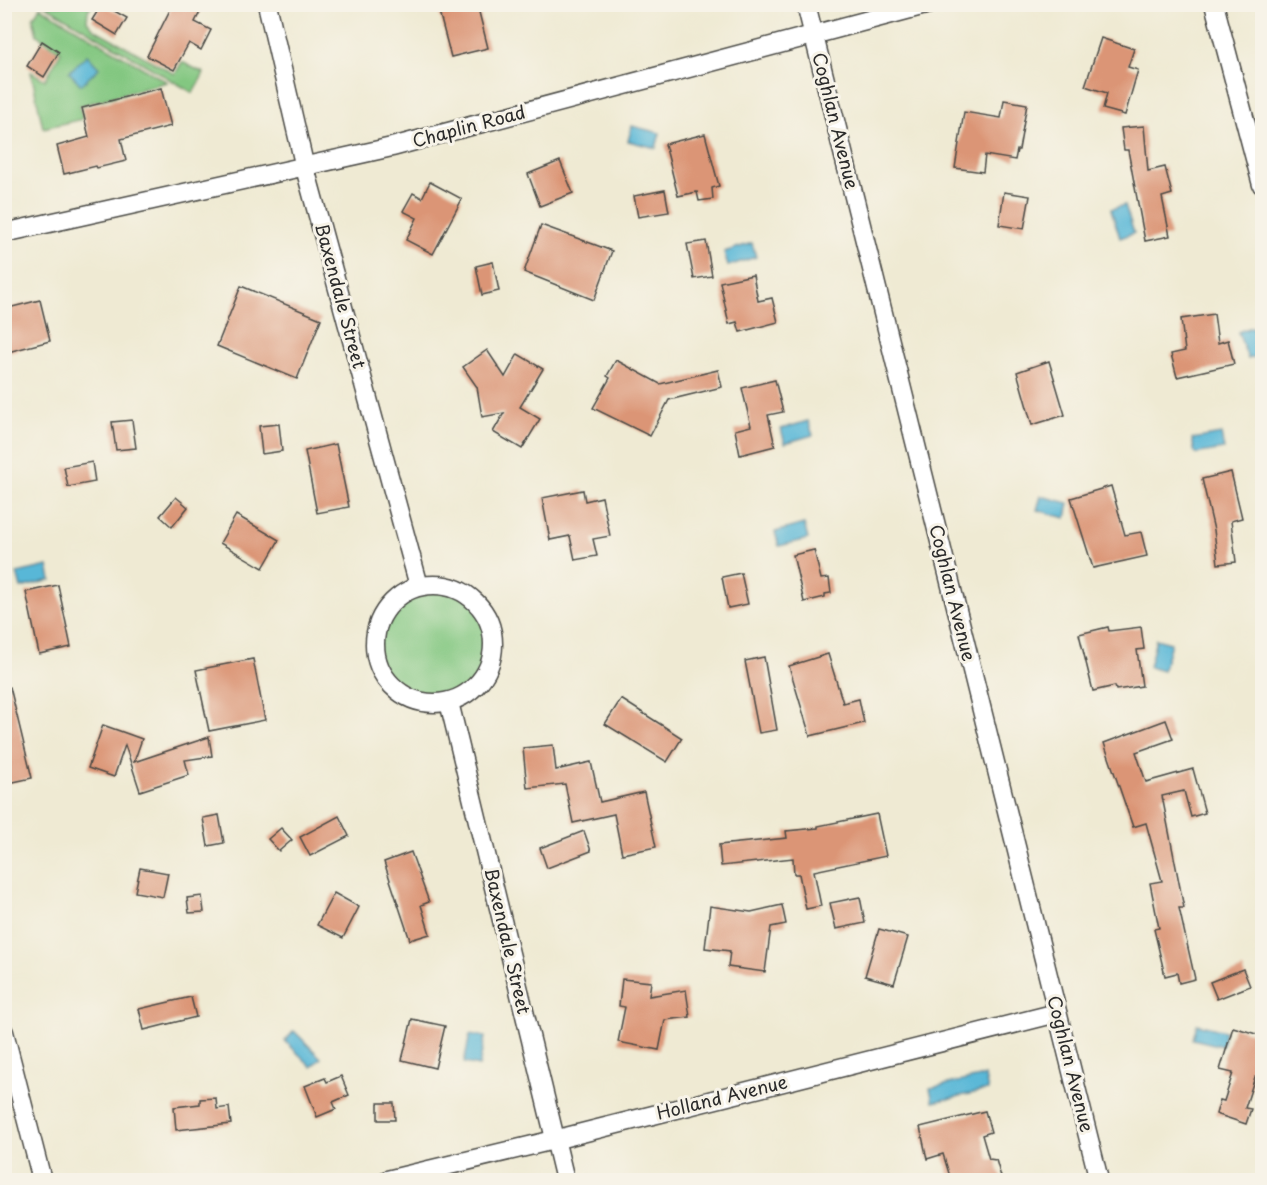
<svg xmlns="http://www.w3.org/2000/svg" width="1267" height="1185" viewBox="0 0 1267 1185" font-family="'Playpen Sans',sans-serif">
<rect width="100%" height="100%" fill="#f7f3e8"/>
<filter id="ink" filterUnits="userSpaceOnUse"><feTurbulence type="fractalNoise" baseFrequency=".0167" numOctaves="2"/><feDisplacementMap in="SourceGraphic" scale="12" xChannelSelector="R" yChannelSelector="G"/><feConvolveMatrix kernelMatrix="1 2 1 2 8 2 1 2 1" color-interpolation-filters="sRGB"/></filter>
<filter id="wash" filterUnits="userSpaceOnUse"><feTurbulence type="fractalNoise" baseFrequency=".008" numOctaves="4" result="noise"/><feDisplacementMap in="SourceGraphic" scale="24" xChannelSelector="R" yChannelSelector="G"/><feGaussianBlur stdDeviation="1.35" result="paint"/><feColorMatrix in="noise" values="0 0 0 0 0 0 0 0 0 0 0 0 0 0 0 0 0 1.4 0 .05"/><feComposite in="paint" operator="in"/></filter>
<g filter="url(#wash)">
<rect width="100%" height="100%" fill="#efead3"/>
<g fill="#83c781" stroke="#577956" stroke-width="1.5">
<polygon points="44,5 92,5 88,10 87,21 94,29 175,74 182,62 204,73 193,93"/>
<polygon points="40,7 167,82 79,106 83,119 43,128 31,72 45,80 61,52 37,35 33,18"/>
<circle cx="434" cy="644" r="59"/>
</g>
<g fill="#59b7d7" stroke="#427181" stroke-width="1.5">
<polygon points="87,55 99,68 81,85 69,72"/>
<polygon points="632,126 660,133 656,148 628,141"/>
<polygon points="1125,205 1134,233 1120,238 1111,209"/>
<polygon points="752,243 756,257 728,266 724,252"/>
<polygon points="1252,327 1262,354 1248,359 1238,332"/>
<polygon points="808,421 813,435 785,443 781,429"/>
<polygon points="1221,434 1224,449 1195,454 1192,439"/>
<polygon points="1041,496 1069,503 1066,518 1037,510"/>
<polygon points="804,524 808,539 779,546 775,532"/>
<polygon points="48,566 51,580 21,588 17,573"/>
<polygon points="1156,639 1171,643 1163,671 1149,667"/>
<polygon points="1197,1024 1225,1031 1222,1046 1193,1039"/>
<polygon points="294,1031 321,1058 312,1067 285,1041"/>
<polygon points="470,1034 485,1037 479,1066 464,1063"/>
<polygon points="985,1076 988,1090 933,1102 930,1088"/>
</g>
<g id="blocks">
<g fill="#db9576">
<polygon points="102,4 127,18 117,35 92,20"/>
<polygon points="173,4 204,4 195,22 211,30 201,50 189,43 174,70 147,56"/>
<polygon points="437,4 477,4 488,48 451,57"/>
<polygon points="1101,38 1134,49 1128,67 1138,70 1125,115 1103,109 1107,93 1085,86"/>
<polygon points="42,41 59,52 44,77 27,66"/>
<polygon points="161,88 171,126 121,139 126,161 97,168 96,166 64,174 57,146 89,137 82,108"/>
<polygon points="1004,100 1027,104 1019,150 1017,150 1015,160 985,155 983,172 955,168 964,112 1001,118"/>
<polygon points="1144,126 1148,171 1165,167 1172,194 1162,197 1170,236 1145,241 1128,150 1124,150 1121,128"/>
<polygon points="705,134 719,186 712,188 713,199 699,201 697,192 678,196 665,144"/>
<polygon points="560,161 573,193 540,206 528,174"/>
<polygon points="430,182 462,199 433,254 406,240 417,218 403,211 413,193 422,198"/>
<polygon points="665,190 669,212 638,217 634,196"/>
<polygon points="1004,192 1030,196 1024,229 999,225"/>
<polygon points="541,225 612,251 594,300 524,272"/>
<polygon points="706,241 712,276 694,279 687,244"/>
<polygon points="493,262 499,291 482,295 476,266"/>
<polygon points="753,275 758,301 772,298 778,322 740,332 737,322 729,324 720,282"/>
<polygon points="241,286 321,319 297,379 217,346"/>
<polygon points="40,300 50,341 4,353 4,309"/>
<polygon points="1214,314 1218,343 1228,340 1234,364 1177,377 1171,354 1185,351 1181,319"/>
<polygon points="487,350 505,377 518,354 543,369 520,407 540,419 522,449 493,432 504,413 482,417 477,387 463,367"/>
<polygon points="616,360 660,384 718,370 722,387 669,400 650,436 593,408 610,378 607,376"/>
<polygon points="1049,361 1065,415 1032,425 1017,372"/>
<polygon points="775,380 783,412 768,415 775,446 740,455 735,430 751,426 742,388"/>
<polygon points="132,420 136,448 116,450 112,422"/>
<polygon points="279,424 282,451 262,454 259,426"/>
<polygon points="336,444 349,507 317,513 305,451"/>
<polygon points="92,462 95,482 68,487 64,467"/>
<polygon points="1231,472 1242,518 1231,521 1236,562 1218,564 1214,530 1202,479"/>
<polygon points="1111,486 1125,535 1141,532 1147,556 1093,568 1071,498"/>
<polygon points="583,490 585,501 602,497 610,536 593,539 597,556 575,560 570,536 550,540 542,498"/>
<polygon points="176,497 188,507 172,527 160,516"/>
<polygon points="236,515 279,540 263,568 220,543"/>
<polygon points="814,550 821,579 829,578 831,593 825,594 825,597 804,602 793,555"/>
<polygon points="741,573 748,604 728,608 722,577"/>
<polygon points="58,585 71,647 39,654 26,592"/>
<polygon points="1108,627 1109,631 1141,627 1144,649 1137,650 1142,686 1116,690 1115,686 1093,691 1079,634"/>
<polygon points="828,654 843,703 859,699 864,723 810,736 789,666"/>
<polygon points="764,657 777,730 759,733 745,661"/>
<polygon points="253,659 265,720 209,731 196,670"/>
<polygon points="10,687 32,778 4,784 4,688"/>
<polygon points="621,699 682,738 667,762 605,724"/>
<polygon points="1166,720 1173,739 1136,752 1146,782 1193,769 1205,813 1191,817 1184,791 1162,796 1184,908 1179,908 1195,979 1179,983 1177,973 1165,976 1154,929 1159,928 1150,883 1162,881 1146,823 1133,827 1104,743"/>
<polygon points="103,725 142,739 134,762 209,737 212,756 185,760 189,775 140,791 125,745 114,777 88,768"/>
<polygon points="553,745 556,770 591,762 600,802 644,792 656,847 622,854 614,814 573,823 565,784 527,788 523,748"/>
<polygon points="877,814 886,856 814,871 821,906 806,909 799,874 794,874 793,858 721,866 719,845 787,838 786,831 818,828 818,826"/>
<polygon points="219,815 224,843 208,846 203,818"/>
<polygon points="339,816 349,836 310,856 300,837"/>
<polygon points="281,828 292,840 279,851 268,839"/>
<polygon points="584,831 591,851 547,868 540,848"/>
<polygon points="411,852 429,902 421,905 430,934 410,940 384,862"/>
<polygon points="140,868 168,873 163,897 135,892"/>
<polygon points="334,893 359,907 343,938 317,925"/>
<polygon points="202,896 204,912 189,913 187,898"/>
<polygon points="860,897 865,923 836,929 830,903"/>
<polygon points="782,905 786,924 771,927 765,972 728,967 730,951 705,948 710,906 751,912"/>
<polygon points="879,929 908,937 894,984 865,976"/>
<polygon points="1243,969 1250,986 1217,999 1210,982"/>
<polygon points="622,979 651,982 649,996 686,990 690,1017 665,1020 659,1050 618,1042 625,1007 619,1006"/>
<polygon points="191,997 196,1017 144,1030 139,1009"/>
<polygon points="412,1019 445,1026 435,1068 402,1060"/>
<polygon points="1233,1027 1263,1036 1263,1079 1255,1077 1245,1108 1251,1109 1246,1124 1216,1114 1220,1100 1224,1101 1233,1073 1220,1070"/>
<polygon points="341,1076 349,1095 333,1102 336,1109 317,1117 305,1086 325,1078 327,1082"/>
<polygon points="216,1098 217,1109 229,1107 231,1124 176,1130 174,1107 200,1104 200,1099"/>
<polygon points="378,1103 394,1103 395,1120 378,1120"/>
<polygon points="985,1111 991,1132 982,1135 989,1159 996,1160 1002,1180 951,1180 943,1154 927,1159 920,1127"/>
</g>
</g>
</g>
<g filter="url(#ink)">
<use href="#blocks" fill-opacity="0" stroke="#484844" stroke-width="1.5"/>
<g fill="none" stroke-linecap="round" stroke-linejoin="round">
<g stroke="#484844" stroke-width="21">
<g id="minor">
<polyline points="267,4 305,168 419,586"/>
<polyline points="806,4 1099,1180"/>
<polyline points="1214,4 1262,185"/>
<polyline points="4,233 392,147 929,4"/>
<circle cx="434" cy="644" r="59"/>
<polyline points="449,702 565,1180"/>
<polyline points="4,1032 42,1180"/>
<polyline points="387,1180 554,1140 1057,1013"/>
</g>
</g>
<use href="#minor" stroke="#fff" stroke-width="18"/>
</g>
</g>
<g text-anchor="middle" stroke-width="6" stroke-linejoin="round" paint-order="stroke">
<g font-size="18" fill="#2b2b2b" stroke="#f7f3e8">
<text transform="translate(835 121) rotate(76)" y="6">Coghlan Avenue</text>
<text transform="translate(469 127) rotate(-15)" y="6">Chaplin Road</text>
<text transform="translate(340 296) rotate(75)" y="6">Baxendale Street</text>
<text transform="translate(952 593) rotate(76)" y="6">Coghlan Avenue</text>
<text transform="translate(507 941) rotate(77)" y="6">Baxendale Street</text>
<text transform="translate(1070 1064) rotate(76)" y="6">Coghlan Avenue</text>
<text transform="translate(722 1098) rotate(-14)" y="6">Holland Avenue</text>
</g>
</g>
<rect width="1267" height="1185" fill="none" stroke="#f7f3e8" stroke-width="24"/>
</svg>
